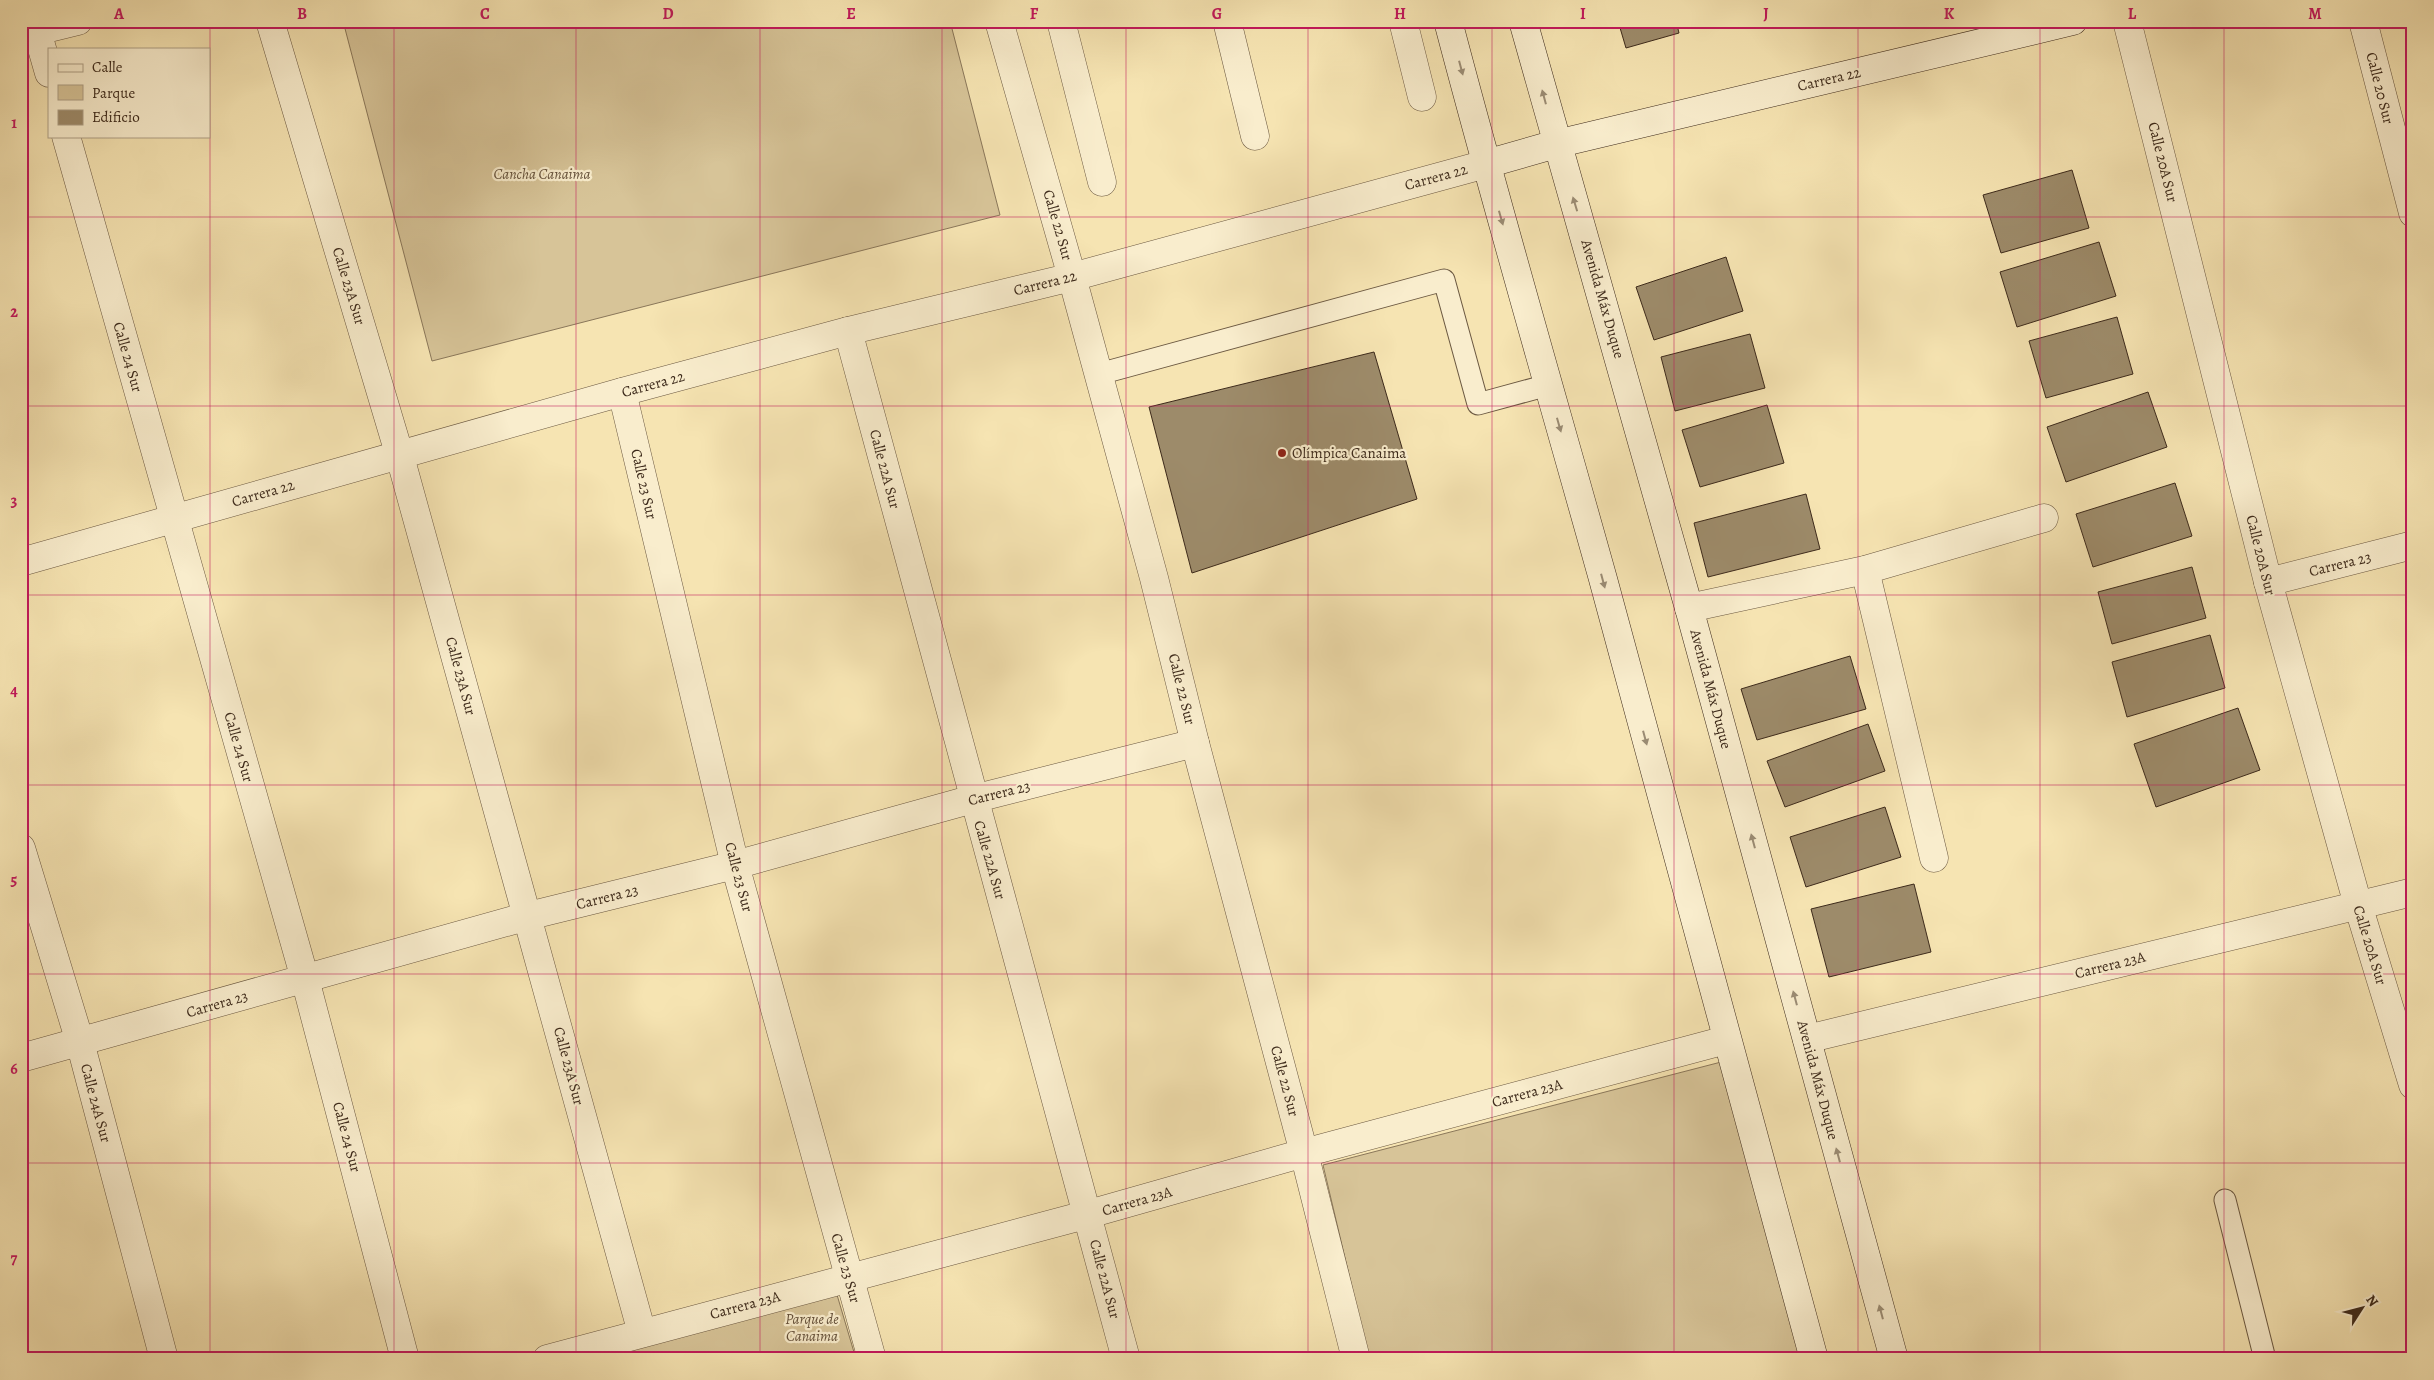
<svg xmlns="http://www.w3.org/2000/svg" width="2434" height="1380" viewBox="0 0 2434 1380" font-family="Alegreya,serif">
<rect width="100%" height="100%" fill="#f6e4b2"/>
<filter id="stains"><feTurbulence type="fractalNoise" baseFrequency=".004" numOctaves="4"/><feColorMatrix values="0 0 0 0 .2 0 0 0 0 .09 0 0 0 0 .02 0 0 0 .5 -.17"/></filter>
<radialGradient id="worn" r=".72"><stop offset=".6" stop-color="#630" stop-opacity="0"/><stop offset="1" stop-color="#630" stop-opacity=".3"/></radialGradient>
<g fill="#d7c498" stroke="#8a775a">
<polygon points="343,21 950,21 1000,215 432,361"/>
<polygon points="1725,1061 1807,1359 1369,1359 1323,1165"/>
<polygon points="835,1288 856,1359 575,1359"/>
</g>
<g fill="#9d8b6a" stroke="#3d2a1b">
<polygon points="1618,21 1676,21 1679,33 1626,48"/>
<polygon points="1700,21 1715,21 1701,24"/>
<polygon points="2072,170 2089,228 2001,253 1983,195"/>
<polygon points="2099,242 2116,296 2017,327 2000,272"/>
<polygon points="1726,257 1743,311 1654,340 1636,287"/>
<polygon points="2117,317 2133,374 2046,398 2029,341"/>
<polygon points="1750,334 1765,388 1675,411 1661,357"/>
<polygon points="1374,352 1417,499 1192,573 1149,407"/>
<polygon points="2148,392 2167,447 2066,482 2047,427"/>
<polygon points="1767,405 1784,463 1700,487 1682,430"/>
<polygon points="2175,483 2192,536 2093,567 2076,514"/>
<polygon points="1806,494 1820,549 1708,577 1694,523"/>
<polygon points="2192,567 2206,618 2112,644 2098,592"/>
<polygon points="2210,635 2225,688 2127,717 2112,662"/>
<polygon points="1850,656 1866,709 1757,740 1741,689"/>
<polygon points="2238,708 2260,770 2156,807 2134,744"/>
<polygon points="1868,724 1885,771 1785,807 1767,761"/>
<polygon points="1885,807 1901,857 1806,887 1790,837"/>
<polygon points="1914,884 1931,952 1829,977 1811,909"/>
</g>
<g fill="none" stroke-linecap="round" stroke-linejoin="round">
<g stroke="#6b5841" stroke-width="23">
<g id="lane">
<polyline points="1099,374 1444,280 1478,404 1548,385"/>
<polyline points="2225,1200 2265,1359"/>
</g>
</g>
<g stroke="#6b5841" stroke-width="29">
<g id="street">
<polyline points="270,21 399,453 642,1333"/>
<polyline points="999,21 1072,277 1154,578 1195,743 1304,1153 1356,1359"/>
<polyline points="1061,21 1102,182"/>
<polyline points="1227,21 1255,136"/>
<polyline points="1403,21 1422,97"/>
<polyline points="2127,21 2268,582 2358,905 2413,1085"/>
<polyline points="2363,21 2413,213"/>
<polyline points="37,31 49,73"/>
<polyline points="21,35 78,21"/>
<polyline points="66,136 305,979 405,1359"/>
<polyline points="848,331 1126,1359"/>
<polyline points="622,392 735,865 872,1359"/>
<polyline points="21,562 622,392 848,331 1072,277 1486,164"/>
<polyline points="1865,570 1934,858"/>
<polyline points="2268,582 2413,545"/>
<polyline points="1689,608 1865,570 2044,518"/>
<polyline points="21,848 80,1042 164,1359"/>
<polyline points="1807,1039 2413,892"/>
<polyline points="21,1058 528,916 735,865 973,799 1195,743"/>
<polyline points="547,1359 1089,1214 1304,1153 1726,1040"/>
</g>
</g>
<g stroke="#3d2a1b" stroke-width="29">
<g id="secondary">
<path d="M1448 21C1497 208 1551 393 1603 579 1674 838 1742 1099 1814 1359"/>
<polyline points="1523,21 1689,608 1894,1359"/>
<polyline points="1486,164 1556,144 2073,21"/>
</g>
</g>
<use href="#lane" stroke="#f9edcd" stroke-width="21"/>
<use href="#street" stroke="#f9edcd" stroke-width="28"/>
<use href="#secondary" stroke="#f9edcd" stroke-width="28"/>
</g>
<defs><path id="oneway-solid" d="M-6-.8H1V-3.2L6.5 0L1 3.2V.8H-6Z" transform="scale(1.25)"/></defs>
<g fill="#9b8c74">
<use href="#oneway-solid" transform="translate(1461 68) rotate(75)"/>
<use href="#oneway-solid" transform="translate(1544 97) rotate(-105)"/>
<use href="#oneway-solid" transform="translate(1575 204) rotate(-107)"/>
<use href="#oneway-solid" transform="translate(1501 218) rotate(74)"/>
<use href="#oneway-solid" transform="translate(1559 425) rotate(74)"/>
<use href="#oneway-solid" transform="translate(1603 581) rotate(75)"/>
<use href="#oneway-solid" transform="translate(1645 738) rotate(75)"/>
<use href="#oneway-solid" transform="translate(1753 841) rotate(-105)"/>
<use href="#oneway-solid" transform="translate(1795 998) rotate(-105)"/>
<use href="#oneway-solid" transform="translate(1838 1155) rotate(-105)"/>
<use href="#oneway-solid" transform="translate(1881 1312) rotate(-105)"/>
</g>
<path fill="none" stroke="#c2185b" stroke-width="1" stroke-opacity="0.55" d="M210 21V1359M394 21V1359M576 21V1359M760 21V1359M942 21V1359M1126 21V1359M1308 21V1359M1492 21V1359M1674 21V1359M1858 21V1359M2040 21V1359M2224 21V1359M21 217H2413M21 406H2413M21 595H2413M21 785H2413M21 974H2413M21 1163H2413"/>
<circle fill="#8f2418" stroke="#f9edcd" stroke-width="2" cx="1282" cy="453" r="5"/>
<g text-anchor="middle" stroke-width="4.5" stroke-linejoin="round" paint-order="stroke">
<g font-size="15" fill="#3d2a1b" stroke="#f9edcd">
<text transform="translate(1829 79) rotate(-13)" y="5">Carrera 22</text>
<text transform="translate(2380 88) rotate(76)" y="5">Calle 20 Sur</text>
<text transform="translate(2163 162) rotate(76)" y="5">Calle 20A Sur</text>
<text transform="translate(1436 177) rotate(-15)" y="5">Carrera 22</text>
<text transform="translate(1058 225) rotate(74)" y="5">Calle 22 Sur</text>
<text transform="translate(1045 283) rotate(-14)" y="5">Carrera 22</text>
<text transform="translate(349 286) rotate(73)" y="5">Calle 23A Sur</text>
<text transform="translate(1603 299) rotate(74)" y="5">Avenida Máx Duque</text>
<text transform="translate(128 357) rotate(74)" y="5">Calle 24 Sur</text>
<text transform="translate(653 384) rotate(-15)" y="5">Carrera 22</text>
<text transform="translate(885 469) rotate(75)" y="5">Calle 22A Sur</text>
<text transform="translate(644 484) rotate(77)" y="5">Calle 23 Sur</text>
<text transform="translate(263 493) rotate(-16)" y="5">Carrera 22</text>
<text transform="translate(2261 555) rotate(76)" y="5">Calle 20A Sur</text>
<text transform="translate(2340 564) rotate(-14)" y="5">Carrera 23</text>
<text transform="translate(461 676) rotate(75)" y="5">Calle 23A Sur</text>
<text transform="translate(1182 689) rotate(76)" y="5">Calle 22 Sur</text>
<text transform="translate(1711 689) rotate(75)" y="5">Avenida Máx Duque</text>
<text transform="translate(239 747) rotate(74)" y="5">Calle 24 Sur</text>
<text transform="translate(999 793) rotate(-14)" y="5">Carrera 23</text>
<text transform="translate(990 860) rotate(74)" y="5">Calle 22A Sur</text>
<text transform="translate(739 877) rotate(75)" y="5">Calle 23 Sur</text>
<text transform="translate(607 897) rotate(-14)" y="5">Carrera 23</text>
<text transform="translate(2370 945) rotate(73)" y="5">Calle 20A Sur</text>
<text transform="translate(2110 965) rotate(-14)" y="5">Carrera 23A</text>
<text transform="translate(217 1004) rotate(-16)" y="5">Carrera 23</text>
<text transform="translate(569 1066) rotate(75)" y="5">Calle 23A Sur</text>
<text transform="translate(1818 1080) rotate(75)" y="5">Avenida Máx Duque</text>
<text transform="translate(1285 1081) rotate(75)" y="5">Calle 22 Sur</text>
<text transform="translate(1527 1093) rotate(-15)" y="5">Carrera 23A</text>
<text transform="translate(96 1103) rotate(75)" y="5">Calle 24A Sur</text>
<text transform="translate(347 1137) rotate(75)" y="5">Calle 24 Sur</text>
<text transform="translate(1137 1201) rotate(-16)" y="5">Carrera 23A</text>
<text transform="translate(846 1268) rotate(74)" y="5">Calle 23 Sur</text>
<text transform="translate(1105 1279) rotate(75)" y="5">Calle 22A Sur</text>
<text transform="translate(745 1305) rotate(-15)" y="5">Carrera 23A</text>
</g>
<g font-size="15" font-style="italic" fill="#64503a" stroke="#f9edcd">
<text x="542" y="179">Cancha Canaima</text>
<text x="812" y="1324">Parque de<tspan x="812" dy="17">Canaima</tspan></text>
</g>
<g font-size="15" fill="#3d2a1b" stroke="#f9edcd" text-anchor="start">
<text x="1292" y="458">Olímpica Canaima</text>
</g>
</g>
<rect width="2434" height="1380" fill="none" stroke="#f6e4b2" stroke-width="55"/>
<rect x="48" y="48" width="162" height="90" fill="#f9edcd" stroke="#ae9f86"/>
<rect x="58" y="64" width="25" height="8" fill="#f9edcd" stroke="#ae9f86"/>
<text x="92" y="72" font-size="15" fill="#3d2a1b">Calle</text>
<rect x="58" y="85" width="25" height="15" fill="#d7c498" stroke="#ae9f86"/>
<text x="92" y="98" font-size="15" fill="#3d2a1b">Parque</text>
<rect x="58" y="110" width="25" height="15" fill="#9d8b6a" stroke="#ae9f86"/>
<text x="92" y="122" font-size="15" fill="#3d2a1b">Edificio</text>
<g transform="translate(2362 1308) rotate(54)" stroke="#f9edcd" stroke-width="4" paint-order="stroke">
<path d="M0-4L9 19L0 12L-9 19Z" fill="#3d2a1b"/>
<text y="-8" font-size="14" font-weight="bold" text-anchor="middle" fill="#3d2a1b">N</text>
</g>
<rect x="28" y="28" width="2378" height="1324" fill="none" stroke="#c2185b" stroke-width="2"/>
<g font-size="16" text-anchor="middle" font-weight="bold" fill="#c2185b">
<text x="119" y="19">A</text>
<text x="302" y="19">B</text>
<text x="485" y="19">C</text>
<text x="668" y="19">D</text>
<text x="851" y="19">E</text>
<text x="1034" y="19">F</text>
<text x="1217" y="19">G</text>
<text x="1400" y="19">H</text>
<text x="1583" y="19">I</text>
<text x="1766" y="19">J</text>
<text x="1949" y="19">K</text>
<text x="2132" y="19">L</text>
<text x="2315" y="19">M</text>
<text x="14" y="128">1</text>
<text x="14" y="317">2</text>
<text x="14" y="506">3</text>
<text x="14" y="696">4</text>
<text x="14" y="885">5</text>
<text x="14" y="1074">6</text>
<text x="14" y="1264">7</text>
</g>
<rect width="100%" height="100%" filter="url(#stains)"/>
<rect width="100%" height="100%" fill="url(#worn)"/>
</svg>
